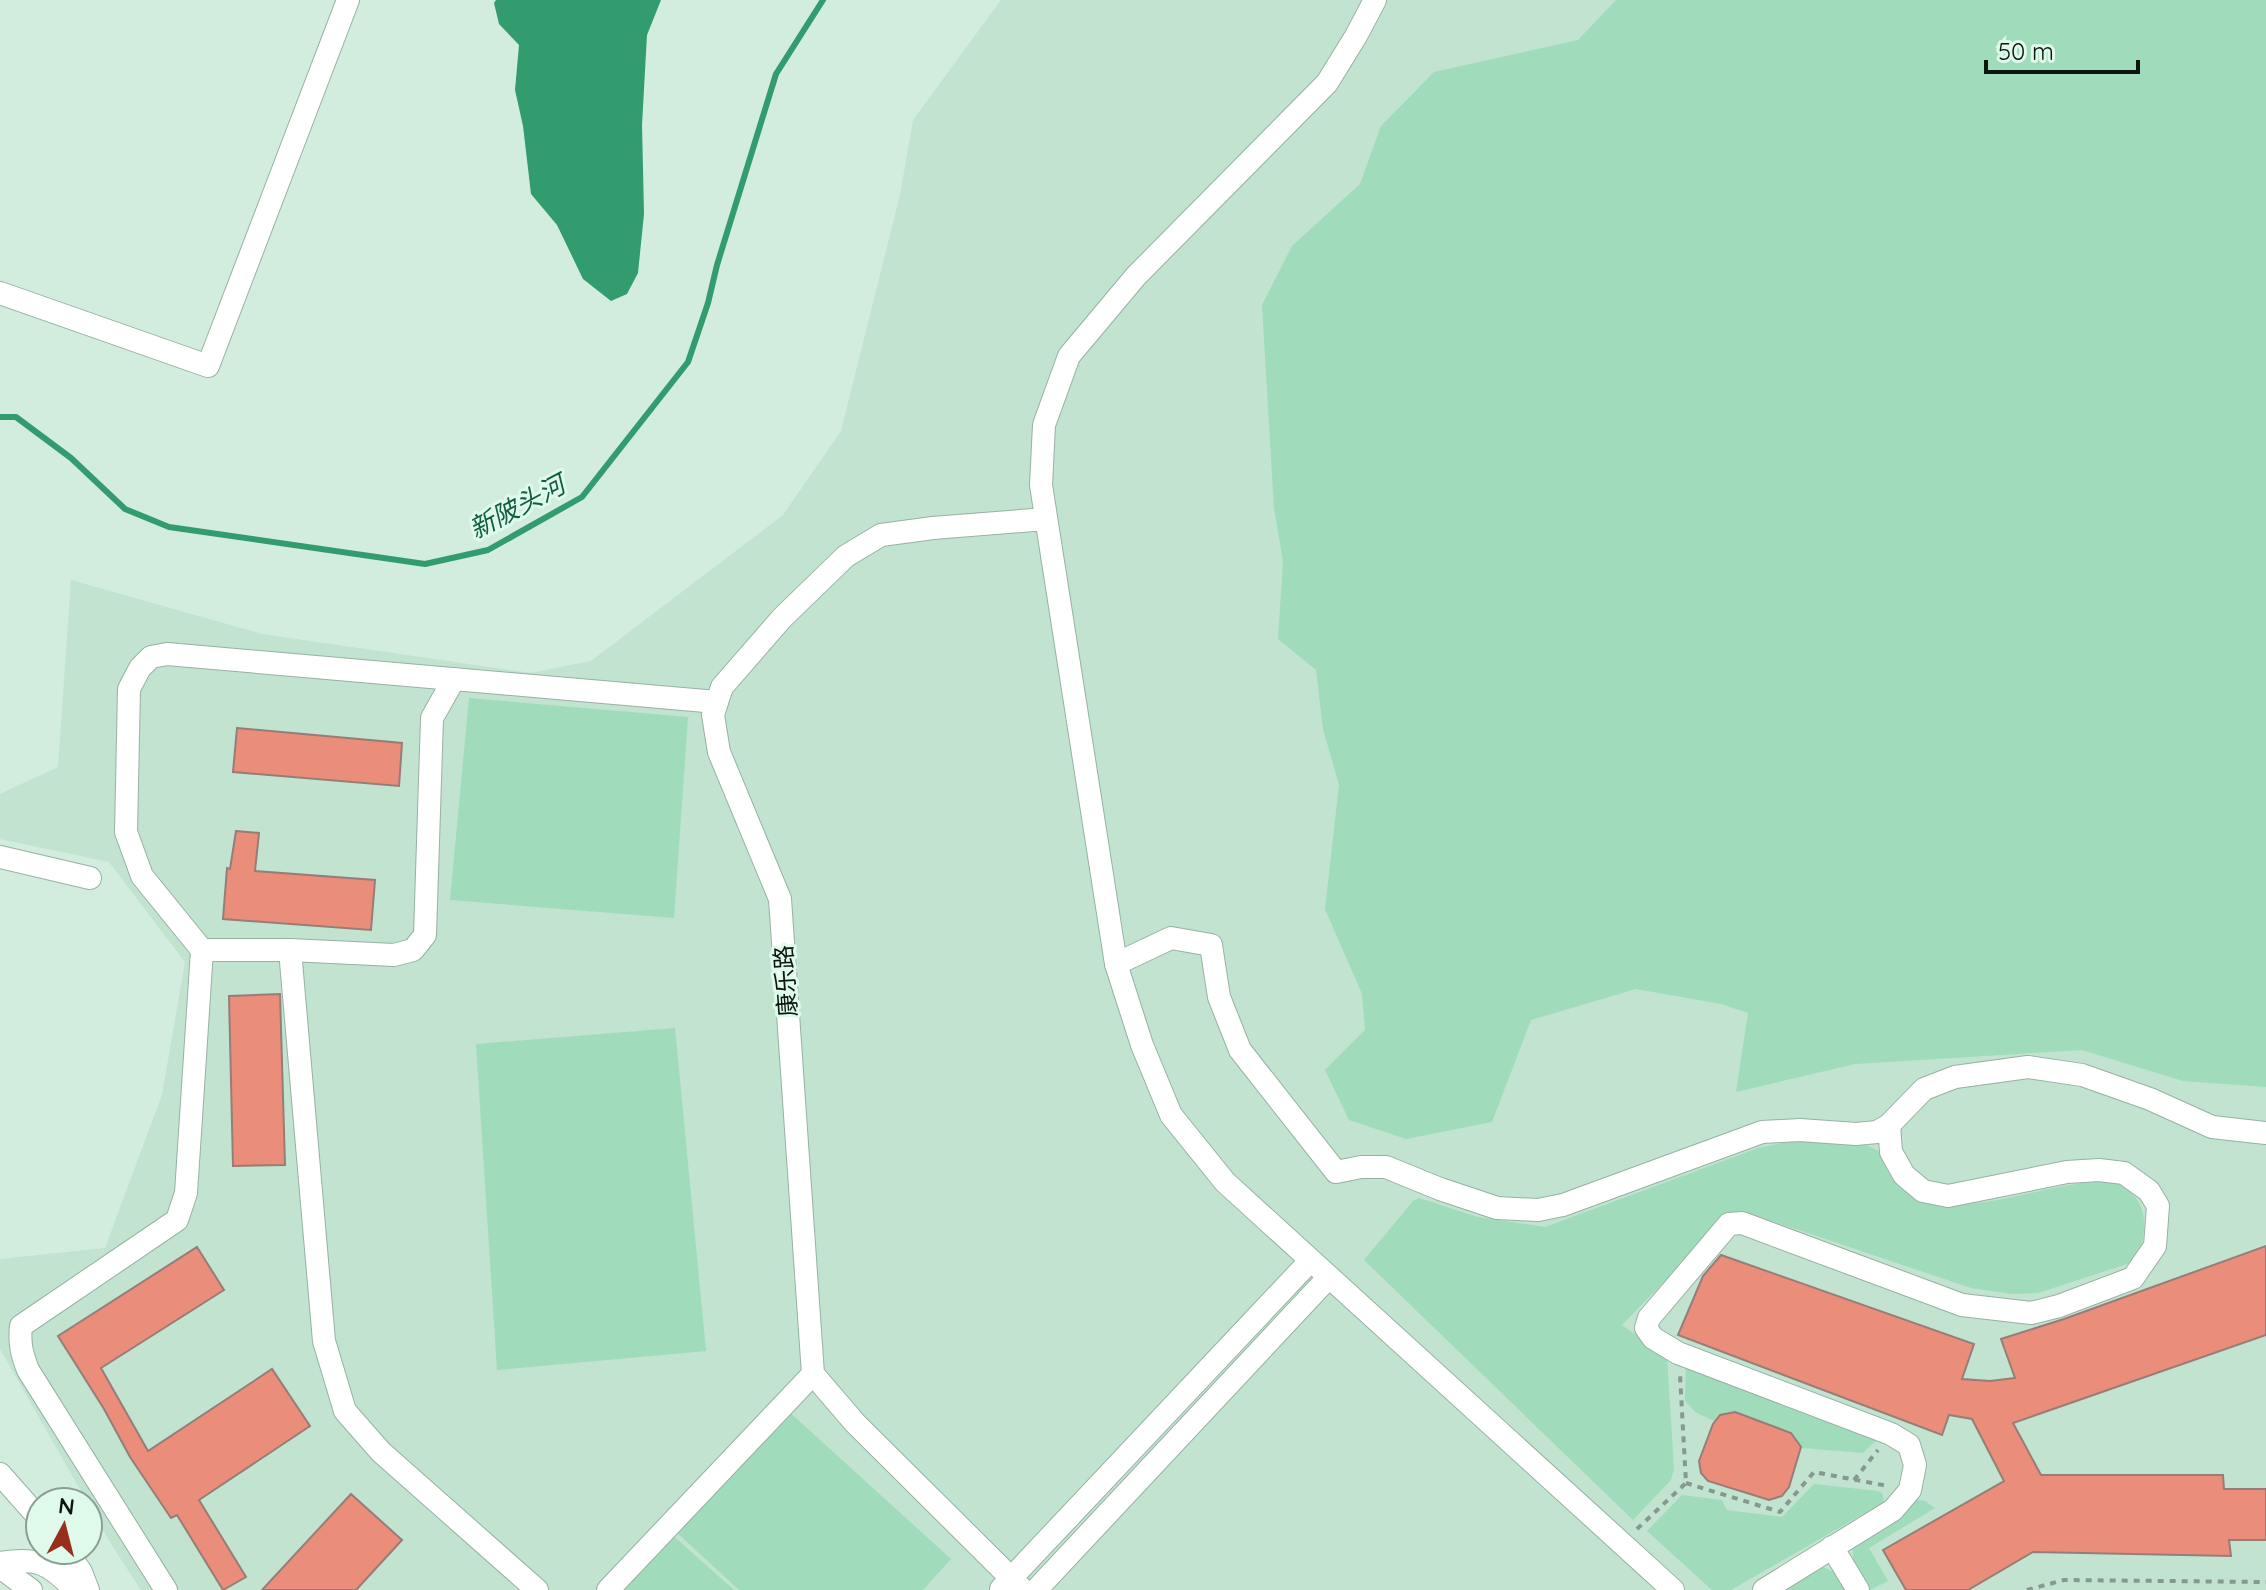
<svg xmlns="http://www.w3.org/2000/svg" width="2266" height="1590" viewBox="0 0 2266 1590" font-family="Quicksand,'Noto Sans SC',sans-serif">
<rect width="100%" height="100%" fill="#d2ecdd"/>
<polygon fill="#c1e3d0" points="1001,0 2266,0 2266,1590 141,1590 111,1544 0,1349 0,1259 105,1248 162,1095 185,962 109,862 0,839 0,794 58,767 71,580 262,634 531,673 591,661 783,515 841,431 900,195 913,120"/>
<g fill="#a0dbbc">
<polygon points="1616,0 2266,0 2266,1087 2183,1081 2082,1050 1855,1064 1736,1092 1748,1013 1721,1004 1636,989 1531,1020 1492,1122 1406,1139 1349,1120 1325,1070 1365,1030 1362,994 1325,909 1339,785 1323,729 1316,670 1278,639 1283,561 1274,508 1262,305 1292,246 1360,184 1381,126 1434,72 1578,40"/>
<polygon points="469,698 688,717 674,918 450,900"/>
<polygon points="675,1028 706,1351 497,1370 476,1044"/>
<path d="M1806 1141C1827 1142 1860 1138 1878 1151 1885 1156 1884 1165 1888 1172 1897 1189 1913 1199 1931 1203 1973 1211 2033 1190 2076 1184 2088 1182 2101 1179 2112 1182 2133 1187 2146 1207 2144 1228 2143 1244 2140 1255 2127 1264L2038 1293 2012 1294 1971 1288 1742 1211 1730 1214 1622 1325 1667 1357 1674 1469 1671 1480 1633 1520 1364 1260 1413 1201 1419 1198 1478 1217 1545 1227 1758 1148 1782 1143Z"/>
<polygon points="1686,1364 1881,1436 1863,1453 1802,1448 1791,1432 1735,1411 1719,1414 1714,1421 1695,1412 1685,1401"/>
<polygon points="786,1409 951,1559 923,1590 739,1590 674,1530"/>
<polygon points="1814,1484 1878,1491 1882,1493 1884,1502 1731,1590 1712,1590 1647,1531 1682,1495 1722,1500 1727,1510 1782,1517"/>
<path d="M1917 1500 1925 1501 1935 1508 1869 1548 1888 1581 1870 1590C1860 1575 1849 1563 1854 1544Z"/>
<polygon points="670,1533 734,1590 618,1590"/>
<polygon points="1823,1567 1836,1573 1846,1590 1778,1590 1815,1568"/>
</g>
<polygon fill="#339c6f" points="496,0 661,0 647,35 642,125 644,214 638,273 627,294 611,301 583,279 557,225 531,194 523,126 515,90 519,45 499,24 494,3"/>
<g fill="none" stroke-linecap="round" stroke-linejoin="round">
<polyline stroke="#339c6f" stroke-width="6" points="0,417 16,417 71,458 125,509 169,527 425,564 488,550 582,497 688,362 708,303 717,265 776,74 823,0"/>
</g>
<g fill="#eb8d7b" stroke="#977d77" stroke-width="2">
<polygon points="237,728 402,743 399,786 233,772"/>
<polygon points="236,831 259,833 255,871 375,880 371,930 223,919 227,868 230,869"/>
<polygon points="280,994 285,1165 233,1166 229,996"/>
<polygon points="2266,1246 2266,1335 2013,1423 2041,1475 2223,1475 2224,1489 2266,1489 2266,1540 2229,1540 2231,1556 2033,1552 1968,1590 1906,1590 1883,1550 2004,1481 1972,1419 1949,1415 1942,1435 1678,1335 1703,1276 1721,1255 1974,1344 1962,1379 1990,1381 2015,1378 2001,1339 2064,1319"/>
<polygon points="197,1247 224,1290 101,1368 148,1451 272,1369 310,1426 199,1500 246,1577 223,1590 177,1515 171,1518 130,1457 104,1409 58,1336"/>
<polygon points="1735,1412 1791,1433 1801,1447 1789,1487 1782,1496 1769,1500 1708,1481 1701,1473 1699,1461 1713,1424 1720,1415"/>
<polygon points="351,1494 402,1540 356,1590 262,1590"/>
</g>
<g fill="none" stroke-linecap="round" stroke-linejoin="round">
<g stroke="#98b1a3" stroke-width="24">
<g id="minor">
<polyline points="1375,0 1356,36 1327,83 1136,276 1069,356 1044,425 1041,485 1116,964 1142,1045 1171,1115 1225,1182 1673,1590"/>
<polyline points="0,293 208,366 348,0"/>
<polyline points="0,857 90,878"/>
<polyline points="202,950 290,950 394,955 413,950 425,935 432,718 454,679"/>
<polyline points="290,950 324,1341 345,1411 381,1452 537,1590"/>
<polyline points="1116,964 1171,938 1211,945 1219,997 1240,1050 1336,1172 1361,1167 1386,1167 1440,1189 1497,1208 1538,1210 1563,1205 1762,1132 1800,1130 1856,1134 1877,1132 1889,1125 1924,1089 1955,1077 2028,1067 2082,1075 2150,1099 2212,1127 2266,1133"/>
<polyline points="0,1474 40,1519"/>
<polyline points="1832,1547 1858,1590"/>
<polyline points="66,1550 81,1572 88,1590"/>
<path d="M0 1563C37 1557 49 1563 75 1590"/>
<polyline points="0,1567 31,1590"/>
<polyline points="1001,1589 1310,1261"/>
<path d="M166 1590 28 1370C22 1355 19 1343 21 1326L177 1220 186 1193 202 950 142 876 126 832 129 689 140 668 151 657 167 654 717 702"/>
<polyline points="608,1590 813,1374"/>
<polyline points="1023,1590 855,1423 813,1374 780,899 719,752 713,715 717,702 722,687 782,618 846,556 881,535 933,528 1046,519"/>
<polyline points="1036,1590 1328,1278"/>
<polyline points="1764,1590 1893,1510 1910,1490 1915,1465 1909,1445 1891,1434 1678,1353 1653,1338 1646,1328 1649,1318 1729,1224 1742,1223 1962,1305 2031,1313 2059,1306 2133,1278 2155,1246 2158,1206 2149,1191 2124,1173 2099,1170 2067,1172 1948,1196 1923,1191 1904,1175 1891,1152 1889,1125"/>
</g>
</g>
<g stroke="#85998e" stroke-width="4" stroke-dasharray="6 6" stroke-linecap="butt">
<polyline points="1854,1480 1878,1450"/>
<polyline points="1686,1483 1780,1512 1814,1472 1888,1486"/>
<polyline points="1637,1529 1686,1483 1680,1375"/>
<polyline points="2027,1590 2064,1580 2266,1582"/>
</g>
<use href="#minor" stroke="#fff" stroke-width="22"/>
</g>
<g text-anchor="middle" stroke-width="6" stroke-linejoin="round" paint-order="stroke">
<g font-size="24" fill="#0c1510" stroke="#dff9eb">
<text transform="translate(786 981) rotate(-94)" y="8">康乐路</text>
</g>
<g font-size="26" font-style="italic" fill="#105f40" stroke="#dff9eb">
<text transform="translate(517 507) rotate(-28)" y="9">新陂头河</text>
</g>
</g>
<g transform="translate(64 1526) rotate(7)"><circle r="38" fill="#dff9eb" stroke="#8b9e93" stroke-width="2"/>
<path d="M0-6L14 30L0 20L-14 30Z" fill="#982f1d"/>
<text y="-12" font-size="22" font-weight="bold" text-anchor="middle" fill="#0c1510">N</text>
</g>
<path d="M1986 60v12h152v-12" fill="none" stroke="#0c1510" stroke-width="4"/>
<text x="1998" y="60" font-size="24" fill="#0c1510" stroke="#dff9eb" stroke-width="6" paint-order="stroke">50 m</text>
</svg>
